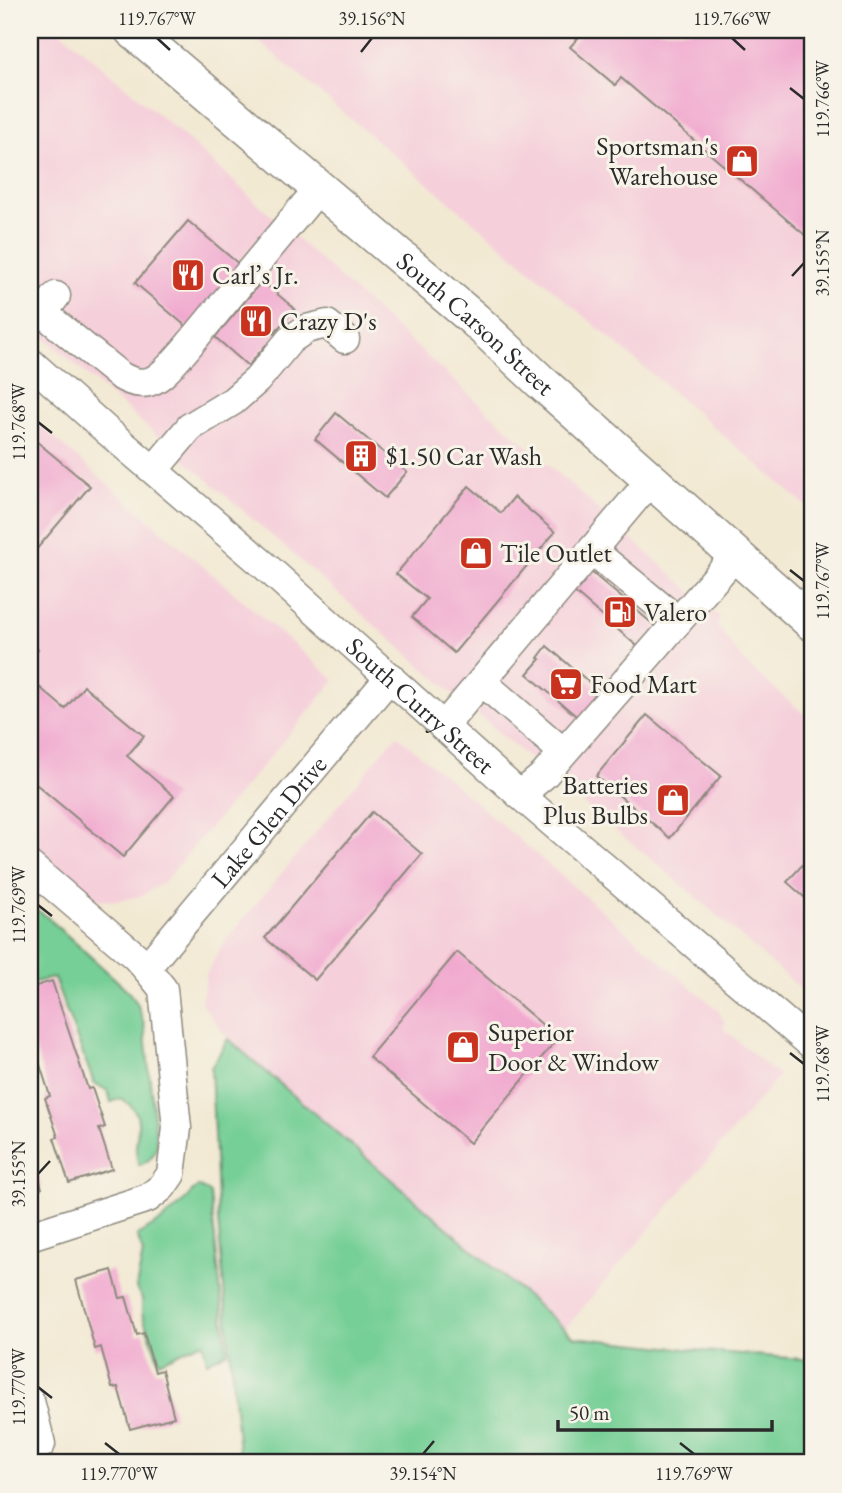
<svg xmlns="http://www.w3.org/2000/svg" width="842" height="1493" viewBox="0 0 842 1493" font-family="'EB Garamond',serif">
<rect width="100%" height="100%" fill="#f7f3e8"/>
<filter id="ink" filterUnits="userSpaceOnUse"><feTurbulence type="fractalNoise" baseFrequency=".0143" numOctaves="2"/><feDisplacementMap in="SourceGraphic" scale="14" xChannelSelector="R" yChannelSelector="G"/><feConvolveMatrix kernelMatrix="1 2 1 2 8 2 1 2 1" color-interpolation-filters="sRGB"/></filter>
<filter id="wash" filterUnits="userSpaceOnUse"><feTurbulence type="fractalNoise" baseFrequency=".00686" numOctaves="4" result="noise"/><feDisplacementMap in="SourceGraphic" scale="28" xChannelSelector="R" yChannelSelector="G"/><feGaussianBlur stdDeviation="1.57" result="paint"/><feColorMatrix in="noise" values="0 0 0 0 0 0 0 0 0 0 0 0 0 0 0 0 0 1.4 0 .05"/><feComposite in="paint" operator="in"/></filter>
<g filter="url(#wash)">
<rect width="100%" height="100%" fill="#f2e9d3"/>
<g fill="#f5cfda">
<polygon points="30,30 59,30 179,132 473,398 721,618 716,624 745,663 812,721 812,999 674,878 571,794 442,684 30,325"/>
<polygon points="245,30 812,30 812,511 501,245"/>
<polygon points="30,417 335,680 164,882 141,896 115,901 87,898 30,849"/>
<polygon points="397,735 718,1010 724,1021 724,1029 779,1076 565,1329 228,1039 201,1003 207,973 223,944"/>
</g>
<g fill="#76cf96" stroke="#507d60" stroke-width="2">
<path d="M30 905 47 917 126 989 137 1003 144 1024 157 1146C153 1156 149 1162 139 1165 128 1138 154 1117 120 1098L111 1102 108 1091 94 1083 54 978 30 983Z"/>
<polygon points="228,1039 574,1337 704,1351 812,1360 812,1463 240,1463 218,1221 211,1068"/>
<polygon points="198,1186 210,1193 227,1352 207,1362 203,1342 159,1362 142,1314 142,1299 136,1288 143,1253 137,1235 160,1222 179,1206"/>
</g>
<g id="blocks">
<g fill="#f1aacf">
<polygon points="585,30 812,30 812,241 621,78 615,85 570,47"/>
<polygon points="188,221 241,266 188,328 135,283"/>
<polygon points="262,281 295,309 274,333 281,339 272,350 266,345 248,366 215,337"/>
<polygon points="336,413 407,472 385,498 315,439"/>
<polygon points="30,436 90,486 30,557"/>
<polygon points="469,486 501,513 514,497 555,532 454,653 412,617 427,599 396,574"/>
<polygon points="590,571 661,631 644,652 573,591"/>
<polygon points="30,641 38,649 30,659"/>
<polygon points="547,646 604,695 582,721 527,674 540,659 538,658"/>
<polygon points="30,679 65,709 84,686 144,736 127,756 174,796 123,857 30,779"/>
<polygon points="647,715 721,776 670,838 596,776"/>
<polygon points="372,812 422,854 315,980 265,938"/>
<polygon points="812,854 812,904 787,882"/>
<polygon points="457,952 558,1038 470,1143 369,1057"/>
<polygon points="52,981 88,1089 92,1088 105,1127 99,1129 112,1169 69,1183 54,1138 58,1137 45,1098 50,1096 30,1034 30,988"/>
<polygon points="30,1127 37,1149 30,1151"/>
<polygon points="30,1152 42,1188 30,1192"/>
<polygon points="112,1270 120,1298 126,1297 137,1335 144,1333 155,1372 162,1370 174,1417 130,1429 118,1387 112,1388 101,1347 95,1349 76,1280"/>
</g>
</g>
</g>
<g filter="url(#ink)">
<use href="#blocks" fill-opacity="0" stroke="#8e8a7f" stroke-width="2"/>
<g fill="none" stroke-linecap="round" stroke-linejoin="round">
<g stroke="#8e8a7f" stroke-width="31">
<g id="minor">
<path d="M56 296 43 313 119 375C151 395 164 373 184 351L319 188"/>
<path id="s1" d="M30 362 105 429 264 565 520 795 812 1045"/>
<polyline points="154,470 190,427 233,401 257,380 290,340 306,329 327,324 345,339"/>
<polyline points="592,550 678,621"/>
<polyline points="482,682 563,752"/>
<polyline points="443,727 650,481"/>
<polyline points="520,795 544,775 735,556"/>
<polyline points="30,866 135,956 146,968 163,989 177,1128 171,1174 162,1187 148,1198 30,1236"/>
<path id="s2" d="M146 968 390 677"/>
<polyline points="30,1401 41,1444"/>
</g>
</g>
<g stroke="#8e8a7f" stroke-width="38">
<g id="major">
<path id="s3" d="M132 30 475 320 541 382 812 623"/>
</g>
</g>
<use href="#minor" stroke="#fff" stroke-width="28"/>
<use href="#major" stroke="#fff" stroke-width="35"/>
</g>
</g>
<path fill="none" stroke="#2b2b2b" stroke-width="2.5" d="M157 38 170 50M732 38 745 50M361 52 372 38M790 88 804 99M792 276 804 263M38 422 52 433M790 570 804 581M38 905 52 916M790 1053 804 1064M38 1174 50 1161M38 1387 52 1398M105 1443 119 1454M680 1443 694 1454M423 1454 434 1441"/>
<defs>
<g id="shop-square" transform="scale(1.75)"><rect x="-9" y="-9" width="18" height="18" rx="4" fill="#c8321e" stroke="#f7f3e8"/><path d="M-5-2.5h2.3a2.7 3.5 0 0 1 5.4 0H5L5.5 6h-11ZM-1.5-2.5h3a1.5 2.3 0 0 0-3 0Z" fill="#fff"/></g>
<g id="restaurant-square" transform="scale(1.75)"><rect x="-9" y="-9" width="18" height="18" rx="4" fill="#c8321e" stroke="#f7f3e8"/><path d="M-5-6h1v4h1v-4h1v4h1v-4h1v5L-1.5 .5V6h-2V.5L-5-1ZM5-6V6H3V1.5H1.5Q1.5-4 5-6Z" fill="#fff"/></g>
<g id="building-square" transform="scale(1.75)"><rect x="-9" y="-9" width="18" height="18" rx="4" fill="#c8321e" stroke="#f7f3e8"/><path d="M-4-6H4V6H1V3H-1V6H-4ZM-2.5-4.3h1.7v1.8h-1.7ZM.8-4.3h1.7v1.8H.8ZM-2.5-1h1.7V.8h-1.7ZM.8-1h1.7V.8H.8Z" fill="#fff"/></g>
<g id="fuel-square" transform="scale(1.75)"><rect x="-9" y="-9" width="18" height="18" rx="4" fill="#c8321e" stroke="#f7f3e8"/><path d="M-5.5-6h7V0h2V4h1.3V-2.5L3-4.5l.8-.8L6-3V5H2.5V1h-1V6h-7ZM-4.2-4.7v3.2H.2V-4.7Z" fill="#fff"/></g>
<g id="supermarket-square" transform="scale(1.75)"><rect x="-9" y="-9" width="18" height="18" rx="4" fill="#c8321e" stroke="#f7f3e8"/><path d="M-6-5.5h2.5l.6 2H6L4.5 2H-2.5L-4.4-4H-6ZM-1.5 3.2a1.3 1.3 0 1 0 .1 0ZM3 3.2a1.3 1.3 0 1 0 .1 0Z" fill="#fff"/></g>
</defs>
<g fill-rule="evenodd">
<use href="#shop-square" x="742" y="161"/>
<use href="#restaurant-square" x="188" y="275"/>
<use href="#restaurant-square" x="256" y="321"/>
<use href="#building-square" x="361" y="456"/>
<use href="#shop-square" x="476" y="553"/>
<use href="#fuel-square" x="620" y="612"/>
<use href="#supermarket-square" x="566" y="684"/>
<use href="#shop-square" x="673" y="800"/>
<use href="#shop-square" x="463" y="1047"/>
</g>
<g text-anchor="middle" stroke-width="6" stroke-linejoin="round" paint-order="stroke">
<g font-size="26" fill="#2b2b2b" stroke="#f7f3e8" text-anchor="start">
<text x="718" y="155" text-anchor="end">Sportsman's<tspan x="718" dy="30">Warehouse</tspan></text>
<text x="212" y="284">Carl’s Jr.</text>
<text x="280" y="330">Crazy D's</text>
<text x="386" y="465">$1.50 Car Wash</text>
<text x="500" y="562">Tile Outlet</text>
<text x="644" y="621">Valero</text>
<text x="590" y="693">Food Mart</text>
<text x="648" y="794" text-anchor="end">Batteries<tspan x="648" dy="30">Plus Bulbs</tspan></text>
<text x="488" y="1041">Superior<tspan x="488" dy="30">Door &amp; Window</tspan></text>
</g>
<g font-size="26" fill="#2b2b2b" stroke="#f7f3e8">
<text dy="9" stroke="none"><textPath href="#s3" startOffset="452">South Carson Street</textPath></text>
<text dy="9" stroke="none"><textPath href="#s1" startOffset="520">South Curry Street</textPath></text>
<text dy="9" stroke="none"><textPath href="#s2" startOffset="191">Lake Glen Drive</textPath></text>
</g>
</g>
<rect width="842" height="1493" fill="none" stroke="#f7f3e8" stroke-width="77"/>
<path d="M558 1420v10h214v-10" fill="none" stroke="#2b2b2b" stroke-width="3.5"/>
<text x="569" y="1420" font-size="21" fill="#2b2b2b" stroke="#f7f3e8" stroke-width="5" paint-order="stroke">50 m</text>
<rect x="38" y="38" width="766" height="1416" fill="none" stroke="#2b2b2b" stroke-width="2.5"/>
<g font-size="18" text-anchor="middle" fill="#2b2b2b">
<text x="157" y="25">119.767°W</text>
<text x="372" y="25">39.156°N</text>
<text x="732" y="25">119.766°W</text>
<text transform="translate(823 99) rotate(-90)" y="6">119.766°W</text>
<text transform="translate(823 263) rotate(-90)" y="6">39.155°N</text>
<text transform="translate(19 422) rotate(-90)" y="6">119.768°W</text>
<text transform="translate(823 581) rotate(-90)" y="6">119.767°W</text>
<text transform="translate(19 905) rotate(-90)" y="6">119.769°W</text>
<text transform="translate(823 1064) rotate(-90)" y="6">119.768°W</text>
<text transform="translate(19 1174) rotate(-90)" y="6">39.155°N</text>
<text transform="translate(19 1387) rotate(-90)" y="6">119.770°W</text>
<text x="119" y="1480">119.770°W</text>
<text x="423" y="1480">39.154°N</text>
<text x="694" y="1480">119.769°W</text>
</g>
</svg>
